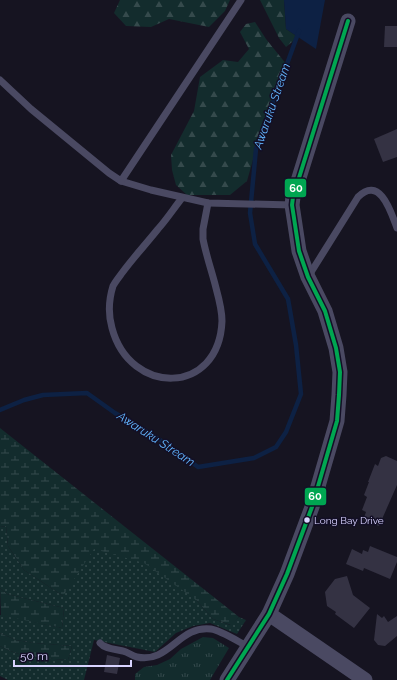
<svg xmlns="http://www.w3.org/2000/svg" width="397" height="680" viewBox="0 0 397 680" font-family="Raleway,sans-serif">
<defs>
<pattern id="grass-tufts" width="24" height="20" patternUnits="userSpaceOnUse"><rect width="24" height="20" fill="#132c2d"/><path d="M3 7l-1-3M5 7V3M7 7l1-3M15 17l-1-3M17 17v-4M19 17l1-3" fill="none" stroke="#354a4c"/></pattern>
<pattern id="forest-firs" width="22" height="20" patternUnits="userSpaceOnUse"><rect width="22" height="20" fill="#132c2d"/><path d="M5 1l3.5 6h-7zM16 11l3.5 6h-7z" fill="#354a4c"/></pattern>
<pattern id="wetland-marsh" width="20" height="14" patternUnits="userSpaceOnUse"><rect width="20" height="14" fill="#132c2d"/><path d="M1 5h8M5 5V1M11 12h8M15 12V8" fill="none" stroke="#354a4c"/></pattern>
<pattern id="park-dots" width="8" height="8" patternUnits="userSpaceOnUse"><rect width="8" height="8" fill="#132c2d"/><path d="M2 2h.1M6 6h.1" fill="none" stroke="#354a4c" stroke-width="1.8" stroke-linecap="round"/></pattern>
</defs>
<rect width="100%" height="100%" fill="#161421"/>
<polygon fill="url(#grass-tufts)" points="203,637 213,638 229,648 210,680 135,680 135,674 144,667 157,665 170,659 181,649"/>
<g fill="url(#forest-firs)">
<polygon points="120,0 230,0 225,11 209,27 169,19 151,27 126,26 114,13"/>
<polygon points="260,0 284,0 286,29 298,37 286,47 279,38"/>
<polygon points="255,22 266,39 287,65 256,149 247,181 230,195 187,195 176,185 172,170 171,155 194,111 200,77 223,60 238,62 249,49 240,32 246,24"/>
</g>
<g fill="url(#wetland-marsh)">
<polygon points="0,428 239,617 231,625 213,619 196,600 63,596 24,570 8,546 6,526 0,527"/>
<polygon points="0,588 7,594 64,608 62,628 1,616"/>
<path d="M0 633 16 640 35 643 72 646 68 660C41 658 25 659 0 646Z"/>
</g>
<path fill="url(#park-dots)" d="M6 526 8 546 24 570 63 596 94 549 144 563 196 600 213 619 230 625 239 617 246 620 237 634 210 623 193 626 176 633 155 652 94 640 84 680H8L0 676V646C25 659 41 658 68 660L72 646 34 643 16 640 0 633V615L62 628 64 608 7 594 0 588V527Z"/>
<polygon fill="#0d2144" points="284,0 325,0 316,49 286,29"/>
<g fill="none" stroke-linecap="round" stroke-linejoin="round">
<polyline stroke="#0d2144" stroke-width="4.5" points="0,410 24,400 43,395 87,393 115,413 160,440 198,467 254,458 276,447 286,432 301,394 296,345 288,299 255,244 250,213 256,149 299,31"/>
</g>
<g fill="#343243">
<polygon points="385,26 397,26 397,47 384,47"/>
<polygon points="397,129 397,157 383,162 374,139"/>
<polygon points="386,456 397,461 397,485 379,526 363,520 366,512 362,510 367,497 364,495 369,482 368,482 375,464 378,466 381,458"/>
<polygon points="370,546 397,557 397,562 390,579 364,568 363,571 346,564 352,549 362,554 363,550 368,552"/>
<polygon points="347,576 353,595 370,608 354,628 335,614 336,612 327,606 325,592 335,579"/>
<polygon points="377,614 382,618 384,616 388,622 397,616 397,636 385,646 378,645 374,640"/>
<polygon points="107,655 120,658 117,674 104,672"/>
</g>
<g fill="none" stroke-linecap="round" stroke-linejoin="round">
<g stroke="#4a4962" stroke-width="7">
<polyline points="0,80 31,109 109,173 121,181 151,190 208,203 292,205"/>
<polyline points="121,181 241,0"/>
<path d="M182 198C174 208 167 219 158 229 146 244 133 258 122 273 119 277 115 282 113 286 109 299 108 314 112 328 130 396 219 396 222 321 222 310 219 299 216 288 212 272 206 255 203 239V229L208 203"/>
<path d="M308 277 358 197C380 175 391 212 397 228"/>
<path d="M100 643C105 649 115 649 123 651 128 652 132 656 137 657 169 664 179 625 211 629 220 630 239 642 247 646"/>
</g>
<g stroke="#4a4962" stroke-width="15">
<polyline points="269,614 365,680"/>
<polyline points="227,680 269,614 287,574 312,507 337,421 339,395 340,372 336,348 325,311 308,277 299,251 294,218 292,205 293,197 348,21"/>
</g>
<g stroke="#130f26" stroke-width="7">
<polyline id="bus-1" points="227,680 269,614 287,574 312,507 337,421 339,395 340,372 336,348 325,311 308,277 299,251 294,218 292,205 293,197 348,21"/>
</g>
<use href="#bus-1" stroke="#00a651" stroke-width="4"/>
</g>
<circle fill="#d9d4ff" stroke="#130f26" stroke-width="1.5" cx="307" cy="520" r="3.5"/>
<g text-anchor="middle" stroke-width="3" stroke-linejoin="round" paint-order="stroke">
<g font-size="10" fill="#d9d4ff" stroke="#130f26" text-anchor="start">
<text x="314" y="524">Long Bay Drive</text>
</g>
<g font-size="12" font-style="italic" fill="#62b6ff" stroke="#130f26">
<text transform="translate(272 106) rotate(-71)" y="4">Awaruku Stream</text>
<text transform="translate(156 439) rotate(33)" y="4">Awaruku Stream</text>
</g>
</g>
<g stroke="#130f26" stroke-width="1.5">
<rect x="284" y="178" width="23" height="20" rx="4" fill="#00a651"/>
<rect x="304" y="487" width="23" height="19" rx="4" fill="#00a651"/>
</g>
<g font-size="11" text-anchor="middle" font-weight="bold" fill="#fff">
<text x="296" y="192">60</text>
<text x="315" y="500">60</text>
</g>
<path d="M14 660v6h117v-6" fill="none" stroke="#d9d4ff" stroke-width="2"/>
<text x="20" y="660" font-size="12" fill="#d9d4ff" stroke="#130f26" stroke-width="3" paint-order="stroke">50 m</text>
</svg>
